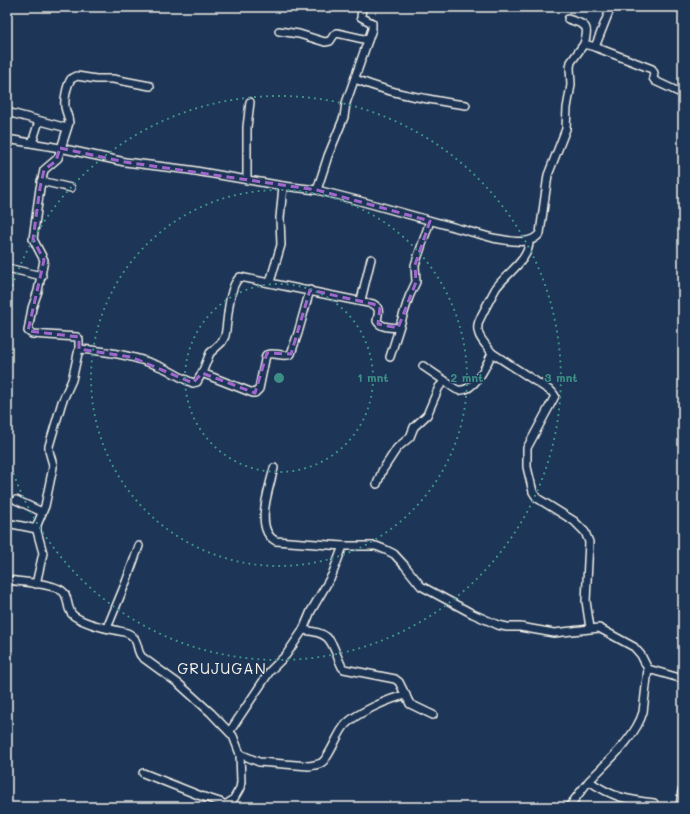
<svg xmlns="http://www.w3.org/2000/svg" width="690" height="814" viewBox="0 0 690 814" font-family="Mali,sans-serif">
<rect width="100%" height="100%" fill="#1d3557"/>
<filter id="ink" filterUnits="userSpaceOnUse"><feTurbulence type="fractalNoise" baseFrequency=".025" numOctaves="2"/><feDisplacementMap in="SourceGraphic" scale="8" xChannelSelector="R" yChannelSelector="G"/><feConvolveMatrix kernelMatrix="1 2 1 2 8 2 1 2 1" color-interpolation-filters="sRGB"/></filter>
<g filter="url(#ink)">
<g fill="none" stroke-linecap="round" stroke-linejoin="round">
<g stroke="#f4f1e8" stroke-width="10">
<g id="street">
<path d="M568 19C586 25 590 25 584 44"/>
<polyline points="279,31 299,34 325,42 330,41 334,35 337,33 368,40"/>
<polyline points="595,47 652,69 654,73 653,78 655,81 683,94"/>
<path d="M355 79C375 87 395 93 417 97 435 100 448 103 466 105"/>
<polyline points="7,112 67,128"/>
<path d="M7 139 60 148 125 162 190 170 283 186 317 190 360 201 493 238C506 240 531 247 540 233L548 175 566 129 567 108 571 85 570 67 571 62 584 44 595 47 611 7"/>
<polyline points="32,143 39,121"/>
<polyline points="247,180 247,127 250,102"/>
<polyline points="41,181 71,188"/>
<polyline points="317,190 328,156 344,117 346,103 372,29 372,23 361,17 362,7"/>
<polyline points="7,268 42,276"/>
<polyline points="270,282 281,245 280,218 283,186"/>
<polyline points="361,300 371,259"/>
<path d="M79 349V339L77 337 32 334 28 331 32 308 38 291 44 260 33 239 40 188 44 170 58 158 69 123C69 117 66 113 65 107 64 99 67 85 71 79L77 76 96 79H113L150 86"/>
<polyline points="492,353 552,392 555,396 527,448 527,467 533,492 537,498 574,521 585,532 589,542 586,601 590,628"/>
<polyline points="390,357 409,297 416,282 415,265 430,221"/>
<polyline points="423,366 445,381"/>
<path d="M202 373 210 353 222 342 225 336C228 322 228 286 240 277L373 304C381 308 378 314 377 321 381 328 391 327 398 328"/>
<path d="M274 468C270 486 253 530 276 541L343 546H376L386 550 394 554 405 566 421 586 473 614 498 625 507 627H520L554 633 599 628 634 647 641 655 648 669 683 679"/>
<path d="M377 484 382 471 397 448 410 437 414 427 427 415 439 387 445 381C449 384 454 389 458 390 475 393 487 364 492 353 485 343 474 335 479 321 484 310 490 299 496 288 506 274 530 259 529 241"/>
<polyline points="16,500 42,512"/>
<polyline points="7,523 37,529"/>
<path d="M7 580C20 582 59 583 65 594 69 602 67 611 74 616 84 623 103 628 115 630 121 632 127 631 132 636 139 641 136 651 142 657L179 684 211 713 233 736 240 754 241 782 240 788 233 800 222 807"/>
<path d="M36 584 43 553 37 531V525L45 506 53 467C53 460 48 454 49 446L62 402 72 380 79 349C109 351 139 357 166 369 175 374 183 379 193 383L197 382 202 373 253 393H255L259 389 266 355C273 351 283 358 291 354L298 333 310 290"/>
<polyline points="107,628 126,582 139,546"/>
<path d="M303 630C334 633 330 642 342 667L344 669 395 679 399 682 410 704 433 715"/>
<polyline points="230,731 270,671 286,655 303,630 311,611 332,575 343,546"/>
<path d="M240 754 259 762 309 766C313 765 318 765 321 763 330 758 337 733 346 724 357 713 390 698 406 695"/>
<polyline points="143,773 201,796 220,802 228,807"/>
<path d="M589 781C612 797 627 800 654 803"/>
<path d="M569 807C576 798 582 789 590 780 608 761 636 737 643 712L648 669"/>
</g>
</g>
<g stroke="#f4f1e8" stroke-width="12">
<polyline id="secondary" points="681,807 683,791"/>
</g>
<use href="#street" stroke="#1d3557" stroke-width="7"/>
<use href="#secondary" stroke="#1d3557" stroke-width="9"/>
</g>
</g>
<path fill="none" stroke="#9f67cb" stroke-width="3" stroke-dasharray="8 5" stroke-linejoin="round" d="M60 148 125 162 317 190 430 221 415 265 416 282 398 328 378 324 380 307 373 304 310 290 291 354 267 353 255 393 202 373 193 383 131 357 79 349V337L28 331 44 260 33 239 40 188 44 170 56 161Z"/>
<g fill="none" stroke="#3d8f86" stroke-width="2" stroke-dasharray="2 4">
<circle cx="279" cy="378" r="94"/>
<circle cx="279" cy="378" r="188"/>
<path d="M7 303A282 282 0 1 1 7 453"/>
</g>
<g text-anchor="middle" stroke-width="3" stroke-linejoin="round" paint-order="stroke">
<g font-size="15" letter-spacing="1" fill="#f4f1e8" stroke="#1d3557">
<text x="222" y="674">GRUJUGAN</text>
</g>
</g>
<circle cx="279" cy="378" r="6" fill="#3d8f86" stroke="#1d3557" stroke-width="2"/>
<g font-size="12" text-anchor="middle" font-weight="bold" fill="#3d8f86" stroke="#1d3557" stroke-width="3" stroke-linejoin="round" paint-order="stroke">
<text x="373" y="382">1 mnt</text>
<text x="467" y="382">2 mnt</text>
<text x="561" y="382">3 mnt</text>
</g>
<rect width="690" height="814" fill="none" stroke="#1d3557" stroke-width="24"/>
<rect x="12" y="12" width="666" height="790" fill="none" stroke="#f4f1e8" stroke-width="1.5" filter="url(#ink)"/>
</svg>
